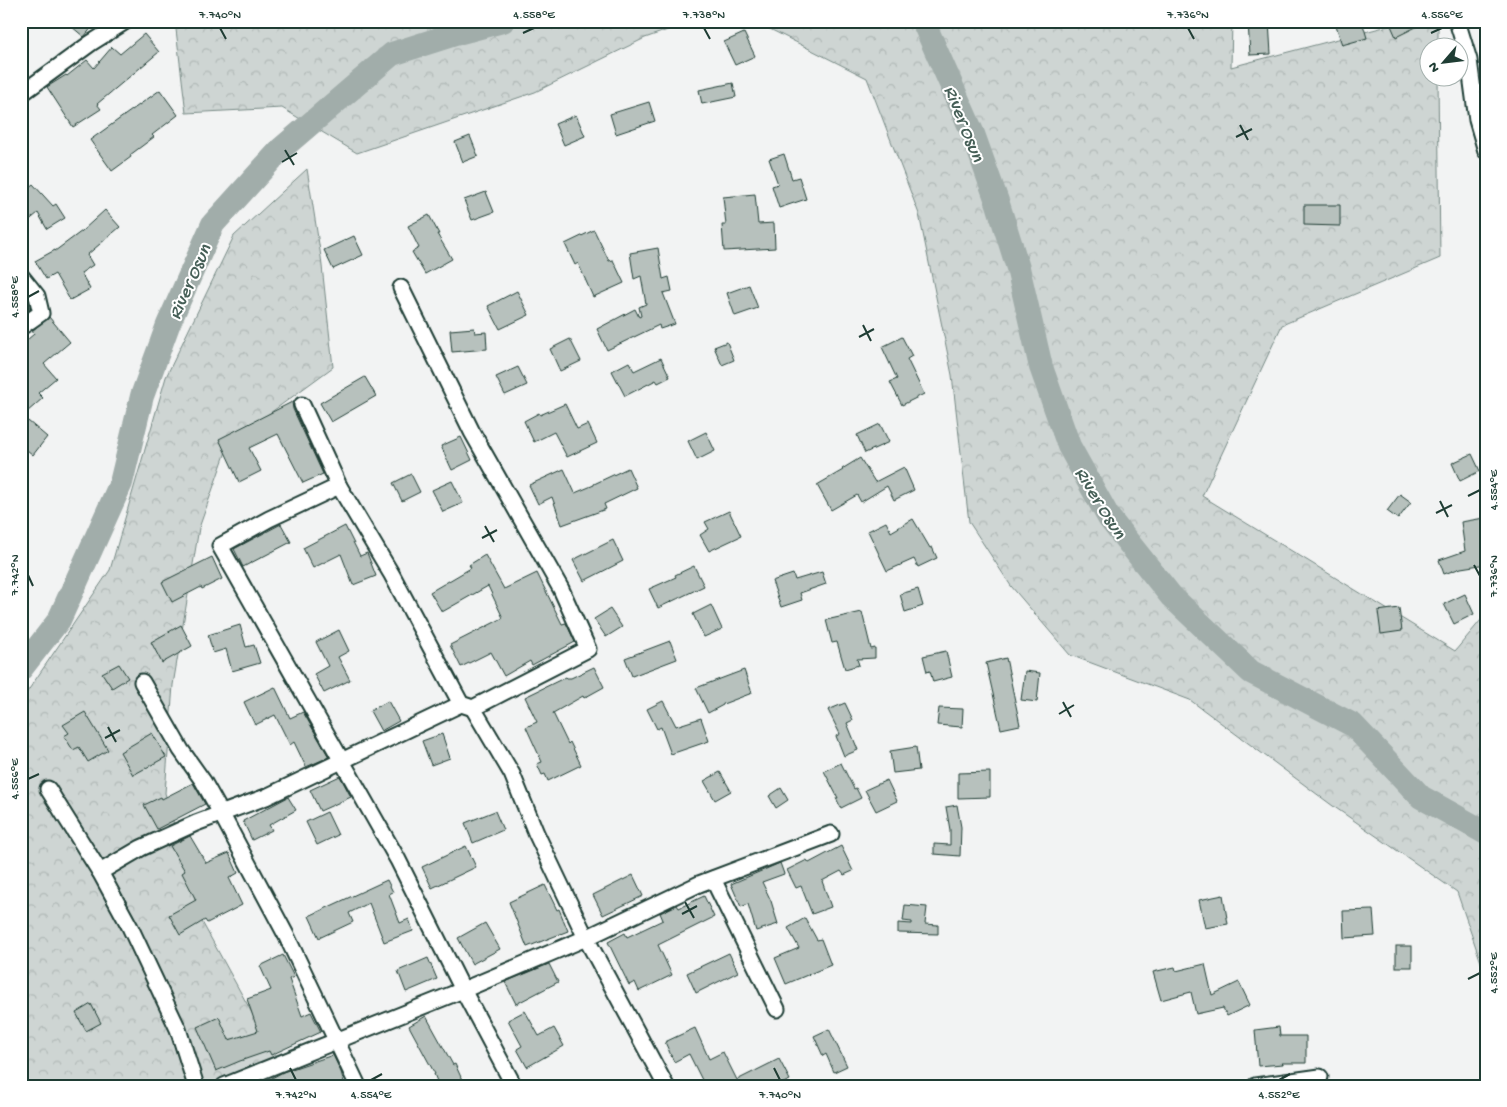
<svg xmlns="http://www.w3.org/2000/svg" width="1507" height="1107" viewBox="0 0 1507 1107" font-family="'Gochi Hand',sans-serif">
<defs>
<pattern id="forest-crowns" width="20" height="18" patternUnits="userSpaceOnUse" patternTransform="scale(1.25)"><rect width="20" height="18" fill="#ced5d3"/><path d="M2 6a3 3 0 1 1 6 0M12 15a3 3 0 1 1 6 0" fill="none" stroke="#b0b8b6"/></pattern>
</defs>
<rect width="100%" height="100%" fill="#f2f3f3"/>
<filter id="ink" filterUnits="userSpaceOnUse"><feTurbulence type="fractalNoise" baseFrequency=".02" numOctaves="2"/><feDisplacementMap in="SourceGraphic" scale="10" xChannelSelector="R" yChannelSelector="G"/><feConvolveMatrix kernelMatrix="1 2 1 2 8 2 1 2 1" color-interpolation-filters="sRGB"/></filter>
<g filter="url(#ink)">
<g fill="url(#forest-crowns)" stroke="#768984">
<polygon points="175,21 693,21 645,38 535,92 357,153 282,108 186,113"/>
<polygon points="754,21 1232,21 1231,67 1407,21 1438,21 1438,47 1430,48 1430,78 1438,78 1440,258 1282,325 1202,496 1455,651 1486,614 1486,977 1457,892 1333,806 1190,700 1070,655 1011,586 969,522 952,375 919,214 867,78"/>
<polygon points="307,169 321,257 333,367 229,443 199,528 173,685 165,793 201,920 292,1086 21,1086 21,701 110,570 166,377 234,236"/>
</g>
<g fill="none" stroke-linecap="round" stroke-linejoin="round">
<g stroke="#a1adaa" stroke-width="24">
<polyline points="923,21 973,134 998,204 1018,268 1041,367 1069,446 1109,518 1171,596 1251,672 1353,725 1421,797 1486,833"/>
<polyline points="21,669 59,620 121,483 142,396 168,325 213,224 281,149 392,54 458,33 503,21"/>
</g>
</g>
<g fill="#b7c1bd" stroke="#1f3d34">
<polygon points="65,21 97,21 84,37"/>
<polygon points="1248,21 1269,21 1271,54 1250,55"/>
<polygon points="1347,21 1362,21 1367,38 1342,45 1336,25"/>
<polygon points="1389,21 1428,21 1396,37"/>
<polygon points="744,33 755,56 735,65 724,42"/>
<polygon points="144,34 159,52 97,104 101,109 73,127 47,87 66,75 67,76 87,60 94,68 112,47 120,54"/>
<polygon points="733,83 736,97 702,104 699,90"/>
<polygon points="160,90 178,115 152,135 154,137 130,155 131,157 112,171 90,140"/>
<polygon points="649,102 655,121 616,134 610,114"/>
<polygon points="576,115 585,136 564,145 555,124"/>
<polygon points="470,136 478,156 463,162 455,142"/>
<polygon points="784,154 792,179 799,177 806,199 779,208 772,186 778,184 769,159"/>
<polygon points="33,184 53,206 56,204 65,218 47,229 38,213 21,227 21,194"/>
<polygon points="486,192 494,212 472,220 464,200"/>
<polygon points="755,194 758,224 774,223 775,248 724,251 722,225 726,225 723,197"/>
<polygon points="1304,205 1340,205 1340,226 1304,225"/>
<polygon points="105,210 120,227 87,255 93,265 81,273 90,289 70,300 55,274 46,279 35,261 55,250 55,251 82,231"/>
<polygon points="429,215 439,234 437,234 452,259 425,274 412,252 419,248 408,226"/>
<polygon points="594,230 609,261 613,260 624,283 593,297 578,263 575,265 565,244"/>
<polygon points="354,236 363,255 333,269 324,250"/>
<polygon points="658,248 663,279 669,277 672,291 663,293 675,324 660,329 659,325 607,350 597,329 635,309 639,317 641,316 639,307 646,304 641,276 634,279 630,253"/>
<polygon points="749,285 758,308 735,316 727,293"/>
<polygon points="21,291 28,300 30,309 21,315"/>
<polygon points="517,291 529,315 500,329 488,306"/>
<polygon points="49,317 70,342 44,364 56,378 38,393 43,398 27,412 21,406 21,345 34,334 32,331"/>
<polygon points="474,328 475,333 486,332 487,349 452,352 450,330"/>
<polygon points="902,337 912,356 907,359 924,394 902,405 890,382 897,379 882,347"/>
<polygon points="570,339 581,361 560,371 550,349"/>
<polygon points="727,342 734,360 722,365 714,347"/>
<polygon points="661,358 670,377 658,383 656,380 625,396 612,371 629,362 634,371"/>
<polygon points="518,367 527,385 505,395 496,377"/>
<polygon points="365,377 376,396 331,422 320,403"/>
<polygon points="292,402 293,409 323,474 303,483 278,434 249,448 261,471 239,482 219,439"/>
<polygon points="565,404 577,429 588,424 597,443 567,457 554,432 534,442 524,421 539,413 540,415"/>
<polygon points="28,421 47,437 33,455 21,445 21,430"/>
<polygon points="880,424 889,442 865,453 857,435"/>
<polygon points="706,432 715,451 697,460 688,441"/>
<polygon points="461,437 472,460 452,470 441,446"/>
<polygon points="1472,454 1480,471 1460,481 1452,463"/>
<polygon points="860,458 875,482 904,467 914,490 894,500 887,486 861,502 857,495 831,510 817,485 843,470 842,469"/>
<polygon points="628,468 637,488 604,504 606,509 562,525 552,497 538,504 529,485 564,469 575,493 594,485 594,484"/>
<polygon points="411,474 420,492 402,501 393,483"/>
<polygon points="452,481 463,503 443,512 432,490"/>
<polygon points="1400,494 1411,502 1398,519 1387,511"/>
<polygon points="729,511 741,536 709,551 700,535 709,529 705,522"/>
<polygon points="1484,518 1486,564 1461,568 1444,574 1439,560 1465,551 1461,522"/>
<polygon points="913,519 930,548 932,547 937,558 918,567 914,559 887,571 868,531 886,522 891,532"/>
<polygon points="281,524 291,542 243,567 234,549"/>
<polygon points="345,526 360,556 367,553 376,576 353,585 341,554 313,568 303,548"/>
<polygon points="613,540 623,561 584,581 573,560"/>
<polygon points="485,555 504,589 537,573 562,624 566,623 575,642 532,665 530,661 504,676 491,652 461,667 450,645 503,618 488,586 442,612 430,592 471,568 469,565"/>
<polygon points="212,557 222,579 202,589 201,587 172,602 162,582"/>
<polygon points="694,566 704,586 658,608 649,589 676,577 675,575"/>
<polygon points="822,572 826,584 800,593 802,600 781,607 772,581 793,574 795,580"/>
<polygon points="918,589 923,606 905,612 900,594"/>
<polygon points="1465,594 1474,614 1454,624 1444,604"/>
<polygon points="711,605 722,629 704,637 693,614"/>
<polygon points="1399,608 1402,631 1381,634 1378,611"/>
<polygon points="610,609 622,627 606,637 594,619"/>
<polygon points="862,612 871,649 875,648 875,658 857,659 859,665 845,669 837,642 832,643 826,620"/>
<polygon points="181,625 192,646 162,663 151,642"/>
<polygon points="240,625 246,647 254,645 260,663 232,671 226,649 213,653 208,635"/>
<polygon points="339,630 349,651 338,657 350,680 324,693 314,674 328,666 316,642"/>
<polygon points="670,641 677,659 632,676 625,658"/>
<polygon points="946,651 952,677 933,682 930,671 927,672 923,656"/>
<polygon points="1006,658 1020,725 1001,729 986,663"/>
<polygon points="119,664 128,678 112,688 102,673"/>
<polygon points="594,667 604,687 584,698 583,696 553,713 568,744 570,742 581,765 548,781 545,774 542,775 537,764 542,762 526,727 537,722 525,697 566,677 567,678 571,678"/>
<polygon points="744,670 752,693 723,704 723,705 708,713 696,688"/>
<polygon points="1025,671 1040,673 1037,702 1021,700"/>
<polygon points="275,687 290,718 303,712 329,757 306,767 294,742 290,745 275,715 255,725 244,702"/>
<polygon points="388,701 399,721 381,731 370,711"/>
<polygon points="663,701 676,726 701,718 709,741 671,754 661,727 657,729 647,709"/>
<polygon points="845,703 853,720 847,723 858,750 844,756 836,736 840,734 828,710"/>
<polygon points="939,708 963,709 962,727 937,725"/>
<polygon points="85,712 108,750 88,762 79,747 73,750 64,736 69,733 63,725"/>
<polygon points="152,733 166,757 133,775 120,752"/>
<polygon points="442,734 450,758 431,765 422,741"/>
<polygon points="916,747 919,770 893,773 890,751"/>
<polygon points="841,763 854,789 856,788 861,798 841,808 836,798 838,798 824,771"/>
<polygon points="720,772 731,791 715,800 704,781"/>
<polygon points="990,772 990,797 958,798 958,773"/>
<polygon points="340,776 351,797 320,811 310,790"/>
<polygon points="887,780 897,801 876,811 865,790"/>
<polygon points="193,783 205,804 157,829 144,805 161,797 162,799"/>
<polygon points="781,788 788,800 776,808 769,796"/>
<polygon points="288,797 296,810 269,825 272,830 252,840 243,821"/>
<polygon points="957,805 961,827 960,856 934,854 934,844 950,845 950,830 946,807"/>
<polygon points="495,811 503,830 473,843 465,823"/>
<polygon points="327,812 338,835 317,845 306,822"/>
<polygon points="190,836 206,863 229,853 238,873 229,878 242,905 207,923 205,920 180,935 169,915 196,900 182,873 185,871 170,846"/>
<polygon points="466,846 476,867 432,888 422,867"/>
<polygon points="841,846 853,871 844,875 841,871 822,881 831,907 812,914 801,886 796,888 787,870 807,860 809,863"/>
<polygon points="780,863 784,874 762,882 771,901 778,924 756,931 748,904 741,907 731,884"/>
<polygon points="633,875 643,896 603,915 593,895"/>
<polygon points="387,880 393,892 389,894 400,923 409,919 413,931 384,942 369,903 349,913 353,922 319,938 309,916"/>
<polygon points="545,885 557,910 559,909 568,931 527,947 509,902"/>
<polygon points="1223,895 1228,924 1205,928 1199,900"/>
<polygon points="704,896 714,917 658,945 672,975 639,991 635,982 629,985 608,942 625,933 627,937 663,920 660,913 677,905 679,908"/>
<polygon points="905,905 927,907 925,924 938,925 938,934 898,933 898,923 912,924 912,922 903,921"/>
<polygon points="1373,910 1375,936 1344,938 1343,911"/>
<polygon points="805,918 817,940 821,939 831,965 786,984 775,958 799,948 788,928"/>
<polygon points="485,923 500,949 472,964 458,938"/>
<rect x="1396" y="946" width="16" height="21"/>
<polygon points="729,953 738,972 696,993 687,973"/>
<polygon points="283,955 294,977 289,979 302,1016 311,1012 321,1032 271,1055 269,1051 240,1061 216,1071 197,1027 219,1017 229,1040 258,1031 247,999 271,990 260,966"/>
<polygon points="428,958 437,979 406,992 398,971"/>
<polygon points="549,964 558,982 516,1004 505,982"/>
<polygon points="1205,964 1212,995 1239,982 1250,1005 1227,1016 1223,1008 1196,1014 1191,992 1161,1000 1153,972 1175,967 1176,971"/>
<polygon points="91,1004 101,1023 86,1031 76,1013"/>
<polygon points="525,1011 539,1036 554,1028 564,1046 527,1067 517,1049 522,1046 508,1020"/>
<polygon points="426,1016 453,1065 455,1064 465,1086 439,1086 434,1074 435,1074 409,1026"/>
<polygon points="1279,1027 1280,1036 1306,1036 1306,1063 1282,1063 1283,1064 1258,1066 1255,1030"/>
<polygon points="695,1028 709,1059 723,1052 737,1080 779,1059 790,1080 777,1086 705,1086 689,1054 674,1062 665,1042"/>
<polygon points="829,1029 847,1066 834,1072 826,1054 823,1056 814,1036"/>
<polygon points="333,1055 341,1072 345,1086 257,1086 283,1072"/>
</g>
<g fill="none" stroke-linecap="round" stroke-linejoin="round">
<g stroke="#1f3d34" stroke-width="19">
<g id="minor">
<polyline points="1457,21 1469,60 1477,120 1486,151"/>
<polyline points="21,94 91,43 126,21"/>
<polyline points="21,276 37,296 41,313 21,327"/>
<polyline points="302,405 339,486 392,575 461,704 473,708 588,649 561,589 472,432 401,288"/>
<polyline points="339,486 269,519 220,546 398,860 463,990 514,1086"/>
<polyline points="142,682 181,750 203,781 222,815 286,935 358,1086"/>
<polyline points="473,708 512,774 536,833 586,938 666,1086"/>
<polyline points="48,789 100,872 130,927 178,1029 196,1086"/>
<polyline points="100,872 141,848 196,823 266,797 461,704"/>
<polyline points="713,879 777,1009"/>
<polyline points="224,1086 463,990 586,938 699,884 831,834"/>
<polyline points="1255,1086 1320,1077"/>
</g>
</g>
<use href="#minor" stroke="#fff" stroke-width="15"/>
</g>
</g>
<path fill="none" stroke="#1f3d34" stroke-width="2" d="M220 28 226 39M704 28 710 39M1188 28 1194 39M523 33 534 28M1431 33 1442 28M1240 125 1248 140M1236 137 1252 129M285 150 294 165M282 162 297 153M28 297 39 291M863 325 871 341M859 337 874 329M1468 496 1480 490M1440 501 1448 517M1436 513 1452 505M485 526 494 542M482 538 497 530M1474 565 1480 576M28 575 33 586M1063 702 1071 717M1059 714 1074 705M108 727 116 742M105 738 120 730M28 779 39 774M685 902 694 918M682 914 697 906M1468 979 1480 973M290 1068 296 1080M774 1068 780 1080M371 1080 382 1074M1279 1080 1290 1074"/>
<g text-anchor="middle" stroke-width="4" stroke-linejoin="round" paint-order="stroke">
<g font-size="19" font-style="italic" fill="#465f57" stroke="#fff">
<text transform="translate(966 123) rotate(68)" y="7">River Osun</text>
<text transform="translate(188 281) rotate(-66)" y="7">River Osun</text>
<text transform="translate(1102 502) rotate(58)" y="7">River Osun</text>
</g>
</g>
<rect width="1507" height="1107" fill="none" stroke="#fff" stroke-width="55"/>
<g transform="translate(1444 62) rotate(242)"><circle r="24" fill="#ffffff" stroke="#a5b1ae"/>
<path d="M0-4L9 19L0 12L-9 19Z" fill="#1f3d34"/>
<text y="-8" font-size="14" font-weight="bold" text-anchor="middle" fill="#1f3d34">N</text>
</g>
<rect x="28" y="28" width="1452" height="1052" fill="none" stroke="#1f3d34" stroke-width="2"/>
<g font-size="12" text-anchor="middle" fill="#1f3d34">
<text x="220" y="18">7.740°N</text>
<text x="534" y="18">4.558°E</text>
<text x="704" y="18">7.738°N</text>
<text x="1188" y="18">7.736°N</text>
<text x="1442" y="18">4.556°E</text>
<text transform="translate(14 297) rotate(-90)" y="4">4.558°E</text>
<text transform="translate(1493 490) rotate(-90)" y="4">4.554°E</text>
<text transform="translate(14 575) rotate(-90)" y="4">7.742°N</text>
<text transform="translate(1493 576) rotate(-90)" y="4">7.736°N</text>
<text transform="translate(14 779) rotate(-90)" y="4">4.556°E</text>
<text transform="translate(1493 973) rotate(-90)" y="4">4.552°E</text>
<text x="296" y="1098">7.742°N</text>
<text x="371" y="1098">4.554°E</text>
<text x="780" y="1098">7.740°N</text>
<text x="1279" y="1098">4.552°E</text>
</g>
</svg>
